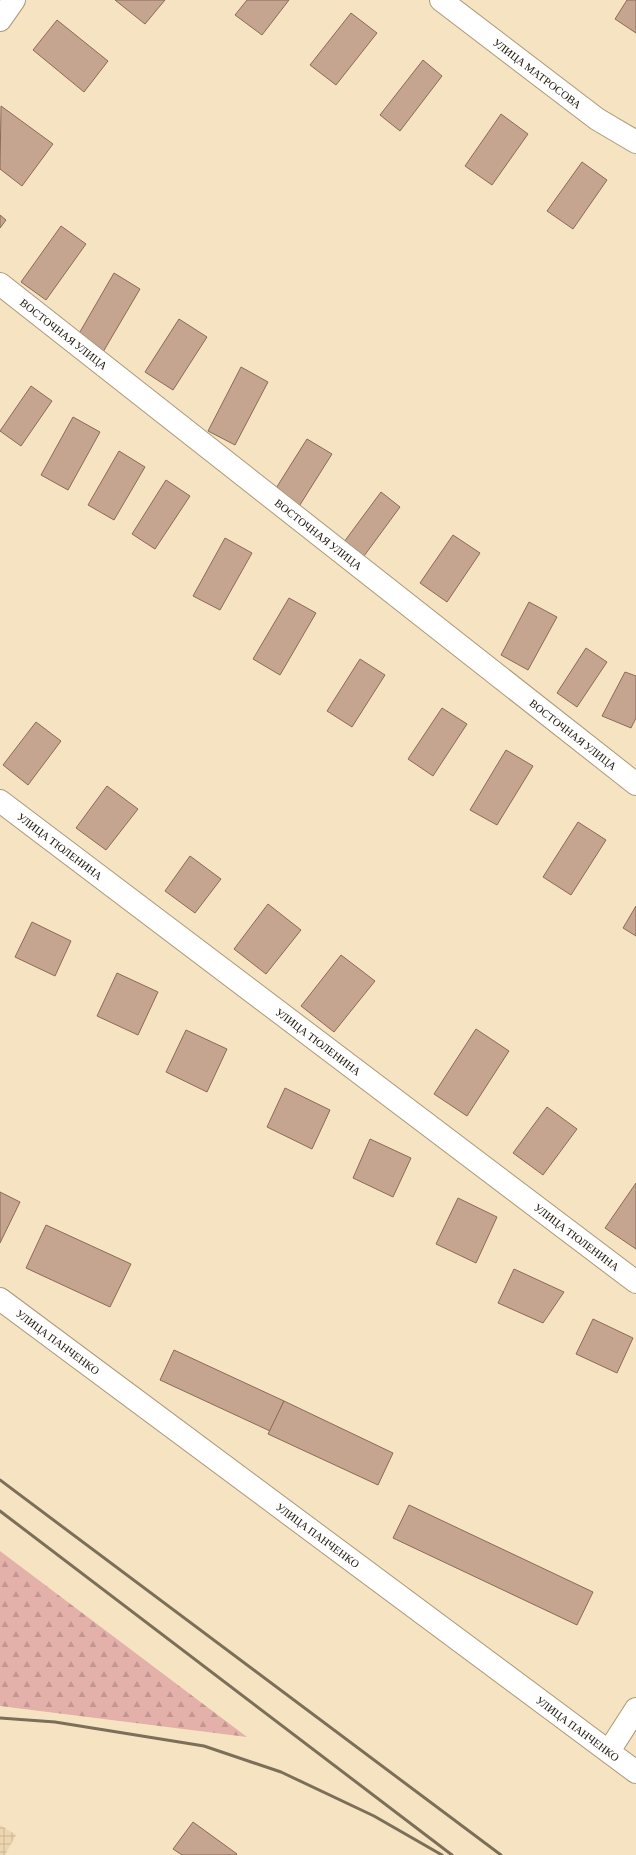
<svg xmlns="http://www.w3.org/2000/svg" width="636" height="1855" viewBox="0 0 636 1855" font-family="'Crimson Pro',serif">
<defs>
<pattern id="industrial-grid" width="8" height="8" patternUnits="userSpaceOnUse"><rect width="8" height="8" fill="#edd6af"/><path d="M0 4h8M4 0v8" fill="none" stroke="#cbb795"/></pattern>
<pattern id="forest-firs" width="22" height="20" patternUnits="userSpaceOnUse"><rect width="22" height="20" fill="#e4b0aa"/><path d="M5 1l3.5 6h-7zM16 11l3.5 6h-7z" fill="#c39691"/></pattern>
</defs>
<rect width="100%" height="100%" fill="#f6e3c1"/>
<polygon fill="url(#industrial-grid)" points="0,1825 16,1835 5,1855 0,1855"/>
<polygon fill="url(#forest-firs)" points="0,1551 247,1737 0,1706"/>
<g fill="#c5a490" stroke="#8a6b58">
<polygon points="115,0 165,0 145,24"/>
<polygon points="247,0 289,0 262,35 235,15"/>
<polygon points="627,0 636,0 636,33 615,19"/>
<polygon points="351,13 377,33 336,85 310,65"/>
<polygon points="57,20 108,61 84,92 33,50"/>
<polygon points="423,60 442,76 400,131 380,115"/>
<polygon points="1,106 53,144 22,186 0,169"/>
<polygon points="501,114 528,134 492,185 465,166"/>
<polygon points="582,162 607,180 573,229 547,211"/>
<polygon points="0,215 6,220 0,228"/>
<polygon points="61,226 86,244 46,300 21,282"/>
<polygon points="114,273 140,289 103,352 77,337"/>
<polygon points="179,319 207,337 173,390 145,372"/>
<polygon points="241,367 268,382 235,445 208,431"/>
<polygon points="31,386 52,401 21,446 0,431"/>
<polygon points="73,417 100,432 68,490 41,475"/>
<polygon points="307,439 332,454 298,508 273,493"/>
<polygon points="119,451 145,467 114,520 88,505"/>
<polygon points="166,480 190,496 155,549 132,534"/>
<polygon points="381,492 400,507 364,556 344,542"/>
<polygon points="453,535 480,553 447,602 420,583"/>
<polygon points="225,538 252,553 220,610 193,596"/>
<polygon points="289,598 316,613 280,675 253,659"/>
<polygon points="529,602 557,617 528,670 501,655"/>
<polygon points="586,648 607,662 577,707 557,693"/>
<polygon points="360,659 385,675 352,727 327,711"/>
<polygon points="625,672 636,676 636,718 631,728 602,716"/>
<polygon points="442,708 467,724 433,776 408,759"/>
<polygon points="36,722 61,741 28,785 3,765"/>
<polygon points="506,750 533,766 497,825 470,810"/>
<polygon points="107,786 138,809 106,850 76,828"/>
<polygon points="578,822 606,840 571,895 543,877"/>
<polygon points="190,856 221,879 195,913 165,891"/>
<polygon points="268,904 301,930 266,974 234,949"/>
<polygon points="636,906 636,936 623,928"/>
<polygon points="32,922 71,941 55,976 15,957"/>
<polygon points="341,955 375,981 334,1032 301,1006"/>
<polygon points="117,973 158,992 138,1035 97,1016"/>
<polygon points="476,1029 509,1051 467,1116 434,1094"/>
<polygon points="186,1030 227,1049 207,1092 166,1072"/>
<polygon points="285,1088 330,1110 312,1149 267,1127"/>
<polygon points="547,1107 577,1129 543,1175 513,1153"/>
<polygon points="370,1139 411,1158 393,1197 353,1178"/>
<polygon points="636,1183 636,1249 605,1228"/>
<polygon points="0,1192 20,1202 0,1243"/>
<polygon points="458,1198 497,1217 476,1263 436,1244"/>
<polygon points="46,1225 131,1264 110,1307 26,1268"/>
<polygon points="514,1269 564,1292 543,1323 498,1303"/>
<polygon points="593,1319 633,1338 617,1373 576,1354"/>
<polygon points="174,1350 284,1401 270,1431 160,1380"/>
<polygon points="284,1401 393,1453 378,1485 268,1434"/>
<polygon points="409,1505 593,1592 577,1625 393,1538"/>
<polygon points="193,1822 237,1854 236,1855 182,1855 173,1849"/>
</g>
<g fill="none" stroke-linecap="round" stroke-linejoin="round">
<g stroke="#ab9979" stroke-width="24">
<g id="minor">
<path id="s1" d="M441 0 597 119 636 142"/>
<polyline points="0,20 14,0"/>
<path id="s2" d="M0 284 636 784"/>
<path id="s3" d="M0 801 636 1282"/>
<path id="s4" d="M0 1299 636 1772"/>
<polyline points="609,1751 636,1709"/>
</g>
</g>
<use href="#minor" stroke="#fff" stroke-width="22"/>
<g stroke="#7b6f5a" stroke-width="3">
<polyline points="0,1480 501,1855"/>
<polyline points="0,1511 452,1855"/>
<polyline points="0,1718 55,1722 204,1746 281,1772 374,1816 442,1855"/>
</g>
</g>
<g text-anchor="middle" stroke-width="3.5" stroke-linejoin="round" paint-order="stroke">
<g font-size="11" fill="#191307" stroke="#fcf1dd">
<text dy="4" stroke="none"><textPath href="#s1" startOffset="121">УЛИЦА МАТРОСОВА</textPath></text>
<text dy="4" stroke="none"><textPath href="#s2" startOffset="81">ВОСТОЧНАЯ УЛИЦА</textPath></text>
<text dy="4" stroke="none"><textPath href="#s2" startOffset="405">ВОСТОЧНАЯ УЛИЦА</textPath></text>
<text dy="4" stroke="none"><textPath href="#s2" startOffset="729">ВОСТОЧНАЯ УЛИЦА</textPath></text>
<text dy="4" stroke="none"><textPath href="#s3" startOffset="75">УЛИЦА ТЮЛЕНИНА</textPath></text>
<text dy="4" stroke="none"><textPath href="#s3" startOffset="399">УЛИЦА ТЮЛЕНИНА</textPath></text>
<text dy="4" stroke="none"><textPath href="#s3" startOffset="723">УЛИЦА ТЮЛЕНИНА</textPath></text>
<text dy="4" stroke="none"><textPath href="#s4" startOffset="72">УЛИЦА ПАНЧЕНКО</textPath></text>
<text dy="4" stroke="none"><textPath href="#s4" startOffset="396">УЛИЦА ПАНЧЕНКО</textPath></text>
<text dy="4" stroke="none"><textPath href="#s4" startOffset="720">УЛИЦА ПАНЧЕНКО</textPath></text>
</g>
</g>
</svg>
